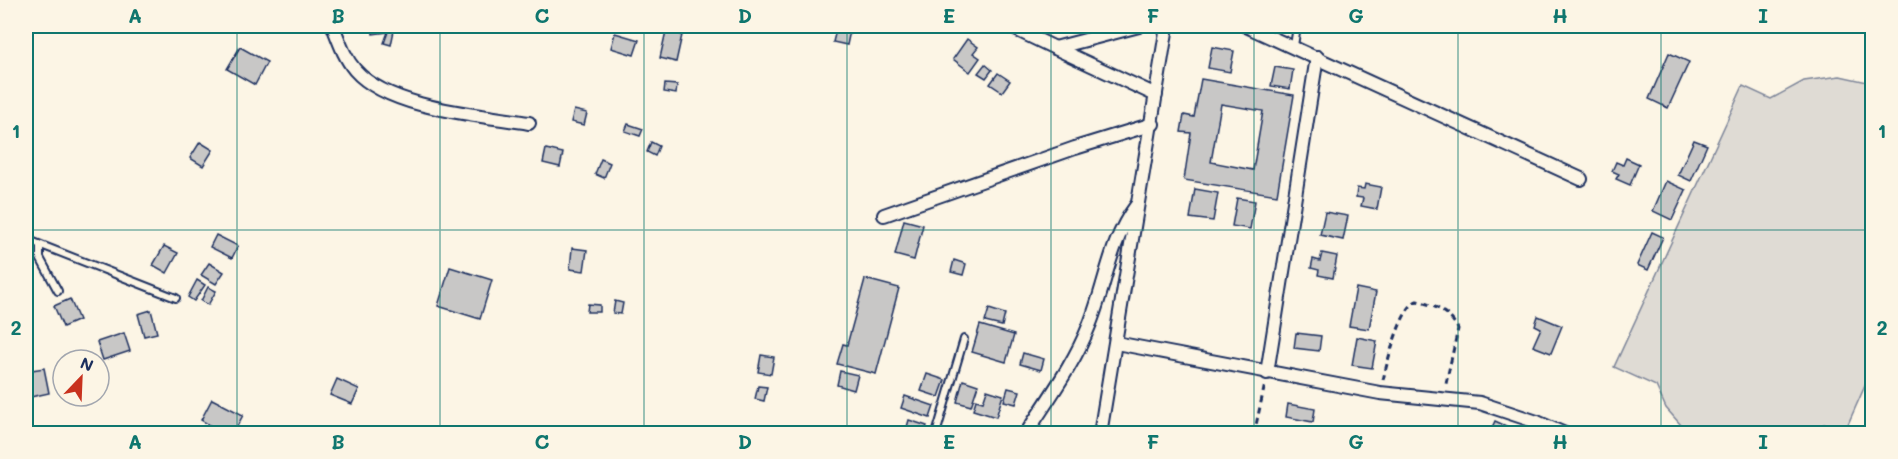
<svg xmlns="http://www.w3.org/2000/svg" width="1898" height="459" viewBox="0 0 1898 459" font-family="Mali,sans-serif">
<rect width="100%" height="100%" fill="#fcf5e5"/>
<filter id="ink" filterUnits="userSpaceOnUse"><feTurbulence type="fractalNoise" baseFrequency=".0167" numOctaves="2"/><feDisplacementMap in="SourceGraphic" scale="12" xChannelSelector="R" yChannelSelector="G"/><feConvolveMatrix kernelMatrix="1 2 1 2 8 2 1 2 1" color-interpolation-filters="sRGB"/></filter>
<g filter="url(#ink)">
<polygon fill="#dfdbd4" stroke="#7d8599" stroke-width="1.5" points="1840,76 1872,83 1872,370 1844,433 1824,424 1814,433 1688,433 1666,408 1656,386 1614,367 1743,86 1771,99 1804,81"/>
<g fill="#c8c7c6" stroke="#1b2f5e" stroke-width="1.5" fill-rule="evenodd">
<polygon points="372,26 395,26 391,45 384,43 388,32 373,34"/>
<polygon points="837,26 851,26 847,45 833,42"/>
<polygon points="666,31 682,35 676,62 660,58"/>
<polygon points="615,33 639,40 634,55 611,48"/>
<polygon points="967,39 978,47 973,53 980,58 970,72 953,59"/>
<polygon points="240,47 267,62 255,85 227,69"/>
<polygon points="1212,47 1234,51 1230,72 1208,68"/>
<polygon points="1669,53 1689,62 1668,108 1649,99"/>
<polygon points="985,64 992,70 986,78 978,73"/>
<polygon points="1275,67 1293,70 1290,89 1271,86"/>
<polygon points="998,73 1010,81 1002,92 990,84"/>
<path d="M1201 79 1294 95 1277 195 1184 180 1191 133 1181 132 1184 115 1194 117ZM1221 104 1263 111 1253 170 1211 162Z"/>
<polygon points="665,84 677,85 676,94 664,92"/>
<polygon points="574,110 587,113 584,125 571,122"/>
<polygon points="628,124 643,129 640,136 625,131"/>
<polygon points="1694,140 1707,145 1691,181 1678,175"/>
<polygon points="200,142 213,150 203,166 190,158"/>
<polygon points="651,142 659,146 655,156 647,152"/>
<polygon points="546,149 563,153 560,167 543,163"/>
<polygon points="1626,158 1639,164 1630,185 1616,179 1619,174 1612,171 1616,162 1623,165"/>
<polygon points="601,159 610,163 604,178 595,174"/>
<polygon points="1666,181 1686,190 1672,220 1653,211"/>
<polygon points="1365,184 1381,187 1377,209 1361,206 1363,198 1356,197 1357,188 1364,189"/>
<polygon points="1195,189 1218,193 1213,221 1190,218"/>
<polygon points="1237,198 1255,201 1250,229 1232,226"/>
<polygon points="1325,212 1348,216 1343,240 1320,235"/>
<polygon points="904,220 923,225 914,260 895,255"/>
<polygon points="1652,232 1663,237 1648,270 1637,265"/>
<polygon points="216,235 238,246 232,258 210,247"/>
<polygon points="164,246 178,253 167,273 153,265"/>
<polygon points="572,248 587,250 584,271 570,269"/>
<polygon points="1322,253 1337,256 1333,278 1318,275 1319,270 1311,268 1313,259 1320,261"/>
<polygon points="954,260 966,264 963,275 951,272"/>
<polygon points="209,263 224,272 216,284 201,275"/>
<polygon points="450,267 492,280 480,319 438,306"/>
<polygon points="865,279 899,288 876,374 837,364 843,344 847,345"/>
<polygon points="197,280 205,285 194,301 188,297"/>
<polygon points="208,287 216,291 208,305 201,301"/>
<polygon points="1356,288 1376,292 1369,329 1349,326"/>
<polygon points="70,299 79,320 63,327 54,306"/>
<polygon points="615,301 623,303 621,314 613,313"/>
<polygon points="588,304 600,305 600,312 587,312"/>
<polygon points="989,309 1005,314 1002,326 985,322"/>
<polygon points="151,310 157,333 144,336 138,314"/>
<polygon points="1538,316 1562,326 1551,353 1533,346 1541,328 1535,325"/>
<polygon points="980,325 1014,335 1006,362 972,352"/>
<polygon points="124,333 130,351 103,360 97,342"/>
<polygon points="1296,333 1321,336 1319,351 1294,348"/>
<polygon points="1357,337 1377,341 1372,368 1352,365"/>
<polygon points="1023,353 1044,359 1041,370 1020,364"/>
<polygon points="761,355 774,357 771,374 758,372"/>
<polygon points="44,368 49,393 26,398 26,371"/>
<polygon points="840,371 858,375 854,390 837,385"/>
<polygon points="927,374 945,380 939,397 921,391"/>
<polygon points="337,379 359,389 352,404 330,395"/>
<polygon points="963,380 978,385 971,406 957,402"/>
<polygon points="758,386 767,387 764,401 755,399"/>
<polygon points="1008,388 1020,391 1016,404 1004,401"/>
<polygon points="987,390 1003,395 996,417 973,410 976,400 983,402"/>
<polygon points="905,396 934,406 930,418 901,408"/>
<polygon points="212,399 243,415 233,434 207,434 211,426 201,420"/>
<polygon points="1288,404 1315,409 1313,422 1286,417"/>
<polygon points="909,420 927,426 924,434 905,434"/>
<polygon points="1495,421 1517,431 1516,434 1489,434"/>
</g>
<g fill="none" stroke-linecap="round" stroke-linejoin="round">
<g stroke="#1b2f5e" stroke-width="10">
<g id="service">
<polyline points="1294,46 1297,26"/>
<polyline points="26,239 176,298"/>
<polyline points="40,245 40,258 58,291"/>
<polyline points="936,434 964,339"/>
</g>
</g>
<g stroke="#1b2f5e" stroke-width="16">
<g id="minor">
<path d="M333 26C339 41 344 57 355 70 389 109 480 115 529 123"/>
<polyline points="1009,26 1055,48"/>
<polyline points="1139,26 1055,48 1156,95"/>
<polyline points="1246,26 1581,179"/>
<polyline points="884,215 1075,148 1153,124"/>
<polyline points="1116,343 1380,393 1480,403 1537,422"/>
<polyline points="1267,373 1317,57"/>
<path d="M1026 434C1048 399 1074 364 1089 326 1106 285 1109 242 1136 206"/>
<polyline points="1100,434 1167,26"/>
<polyline points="1532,434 1537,422 1565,434"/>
</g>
</g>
<g stroke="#1b2f5e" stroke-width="3" stroke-dasharray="6 4.5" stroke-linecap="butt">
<path d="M1383 380C1387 363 1401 307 1417 301 1435 305 1450 313 1458 329L1445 388"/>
<polyline points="1254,434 1265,384"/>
</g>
<use href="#service" stroke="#fcf5e5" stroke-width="6"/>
<use href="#minor" stroke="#fcf5e5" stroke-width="12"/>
</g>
</g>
<path fill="none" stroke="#0f766e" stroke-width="1.5" stroke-opacity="0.55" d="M237 26V434M440 26V434M644 26V434M847 26V434M1051 26V434M1254 26V434M1458 26V434M1661 26V434M26 230H1872"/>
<rect width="1898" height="459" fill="none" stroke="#fcf5e5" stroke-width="66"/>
<g transform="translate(81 378) rotate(23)"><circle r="28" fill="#fcf5e5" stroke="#a2a6af" stroke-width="1.5"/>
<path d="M0-4.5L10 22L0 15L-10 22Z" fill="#c8321e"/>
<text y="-9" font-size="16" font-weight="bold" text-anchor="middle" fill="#1b2f5e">N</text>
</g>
<rect x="33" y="33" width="1832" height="393" fill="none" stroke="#0f766e" stroke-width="2"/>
<g font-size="20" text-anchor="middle" font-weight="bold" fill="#0f766e">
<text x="135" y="23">A</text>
<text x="338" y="23">B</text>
<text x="542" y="23">C</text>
<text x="745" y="23">D</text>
<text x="949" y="23">E</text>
<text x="1153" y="23">F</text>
<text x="1356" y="23">G</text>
<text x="1560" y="23">H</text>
<text x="1763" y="23">I</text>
<text x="16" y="138">1</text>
<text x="1882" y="138">1</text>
<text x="16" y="335">2</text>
<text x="1882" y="335">2</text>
<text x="135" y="449">A</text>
<text x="338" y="449">B</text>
<text x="542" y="449">C</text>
<text x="745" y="449">D</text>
<text x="949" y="449">E</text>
<text x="1153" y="449">F</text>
<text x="1356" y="449">G</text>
<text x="1560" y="449">H</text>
<text x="1763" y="449">I</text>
</g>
</svg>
